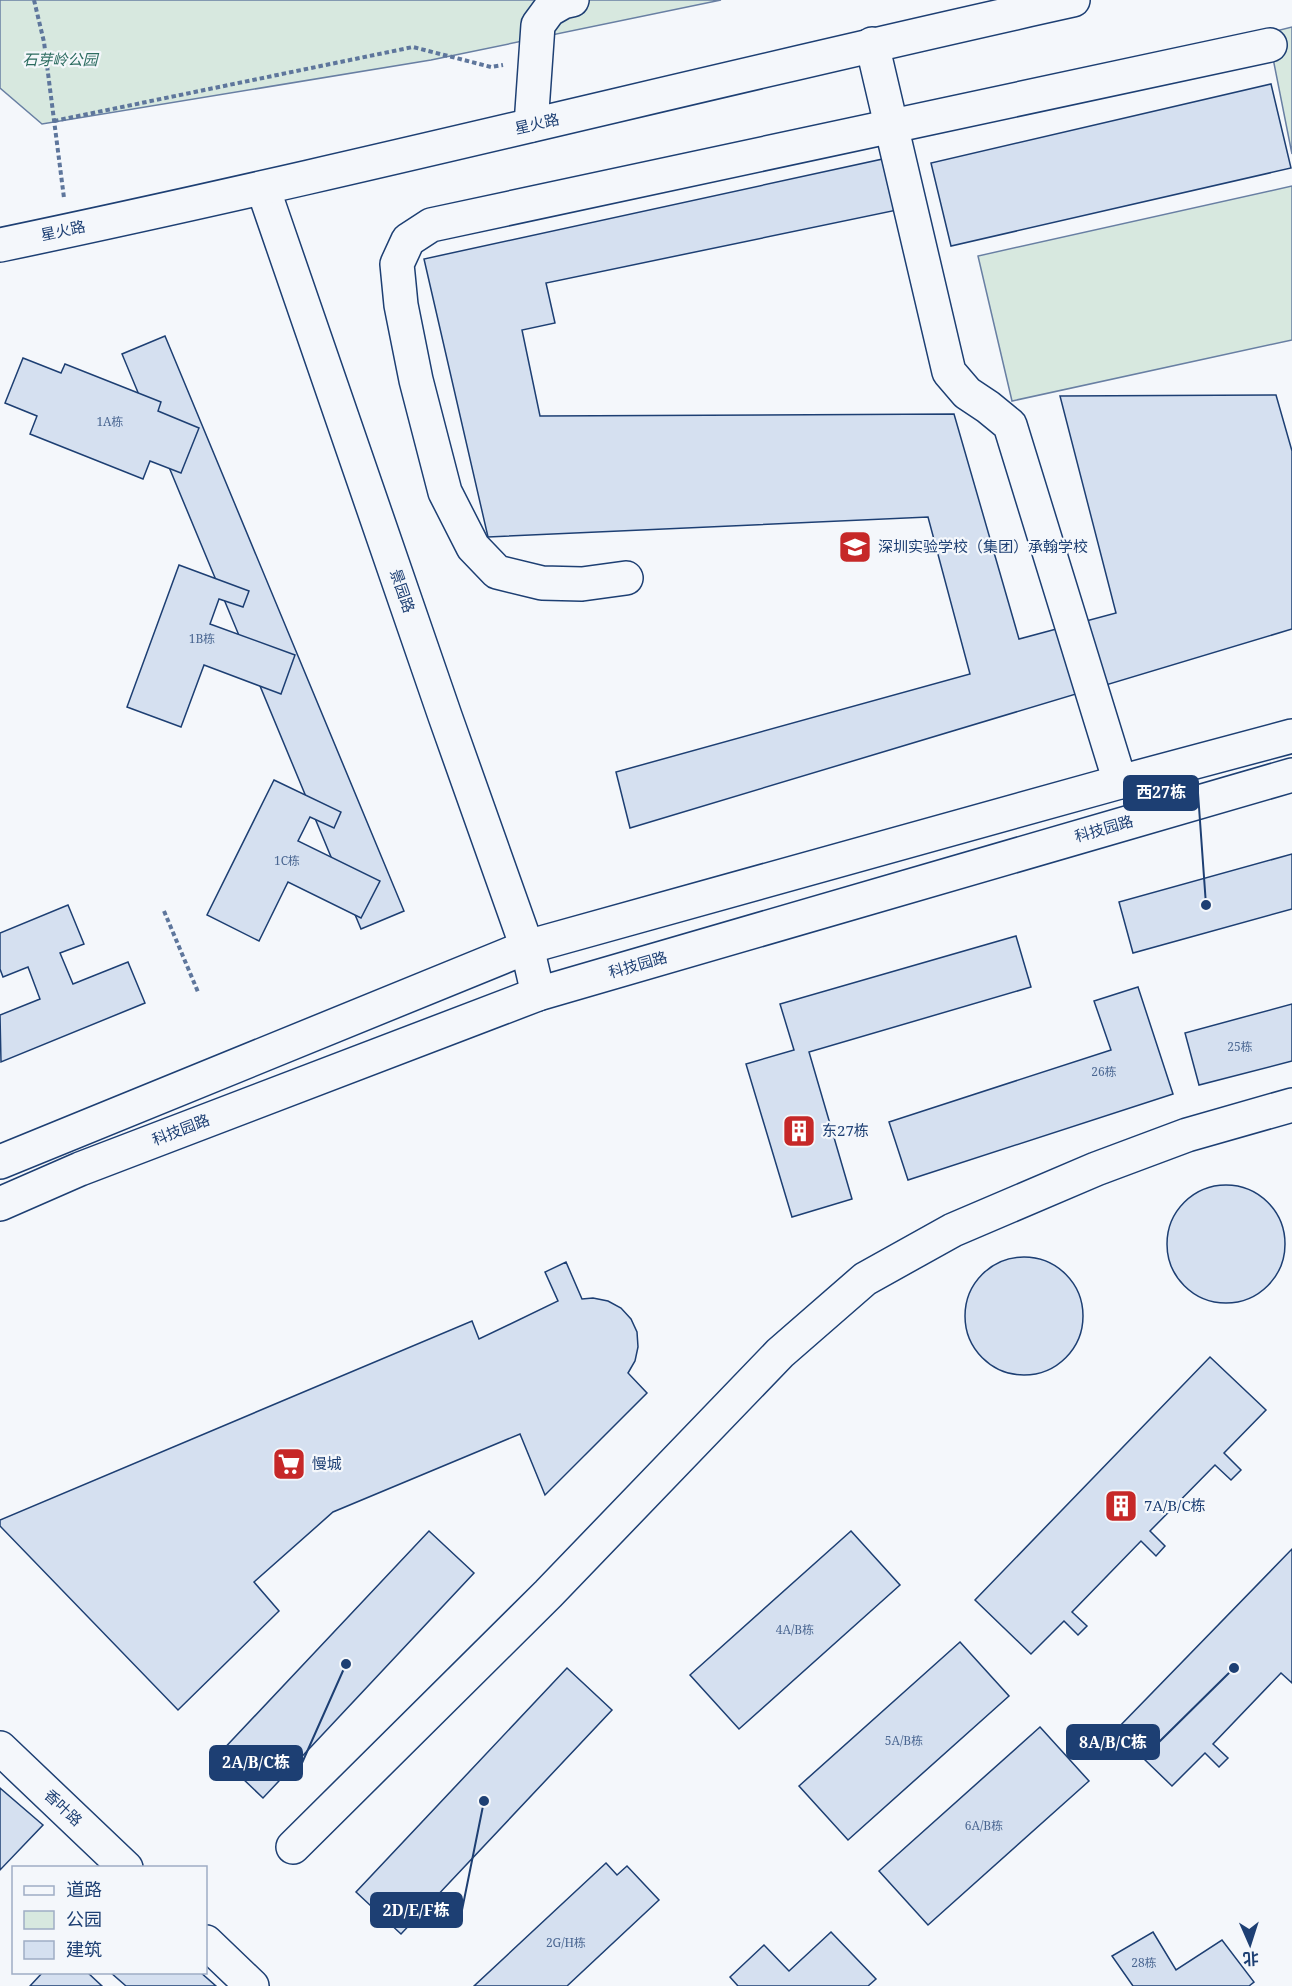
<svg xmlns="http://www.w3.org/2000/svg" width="1292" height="1986" viewBox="0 0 1292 1986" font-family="'Noto Serif','Noto Sans SC',serif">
<rect width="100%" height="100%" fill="#f4f7fb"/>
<g fill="#d7e8df" stroke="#687fa3" stroke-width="1.5">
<polygon points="0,0 721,0 431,60 42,124 0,88"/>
<polygon points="1292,27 1292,154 1268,33"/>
<polygon points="1292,186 1292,340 1012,401 978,256"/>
</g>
<g fill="#d5e0f0" stroke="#1d3f73" stroke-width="1.5">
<polygon points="1271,84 1291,168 951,246 931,163"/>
<polygon points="892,157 902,209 546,283 555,323 522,330 540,416 954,414 1019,639 1116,613 1060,396 1276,395 1292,451 1292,629 630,828 616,772 970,674 928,517 488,537 424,259"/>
<polygon points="165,336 404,911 361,929 122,354"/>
<polygon points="23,358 61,373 65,364 161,402 158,411 199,428 181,473 150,461 143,479 30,434 37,416 5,403"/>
<polygon points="179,565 249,591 243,607 219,599 210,624 295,655 281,694 204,665 181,727 127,707"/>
<polygon points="274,780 341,812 334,828 310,817 298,841 380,881 361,918 288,882 259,941 207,915"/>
<polygon points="1292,854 1292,909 1133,953 1119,902"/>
<polygon points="68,905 84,944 60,953 73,984 128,962 145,1003 1,1062 0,1015 40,999 28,967 3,977 0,969 0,933"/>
<polygon points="1016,936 1031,987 809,1052 852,1199 792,1217 746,1064 794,1050 780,1004"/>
<polygon points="1138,987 1173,1094 908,1180 889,1122 1111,1050 1094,1001"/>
<polygon points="1292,1004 1292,1061 1199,1085 1185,1033"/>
<circle cx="1226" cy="1244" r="59"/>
<circle cx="1024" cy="1316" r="59"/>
<polygon points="566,1262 582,1299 593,1298 608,1301 621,1308 631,1319 637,1332 638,1347 635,1361 628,1373 647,1393 545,1495 520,1434 333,1512 254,1582 279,1611 178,1710 0,1526 0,1520 472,1321 479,1339 558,1301 545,1272"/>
<polygon points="1210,1357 1266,1410 1224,1453 1241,1470 1231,1480 1215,1465 1150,1531 1165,1546 1156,1556 1141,1541 1072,1612 1087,1626 1078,1635 1064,1621 1031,1654 975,1600"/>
<polygon points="429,1531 474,1573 263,1798 218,1755"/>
<polygon points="851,1531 900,1585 739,1729 690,1675"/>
<polygon points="1292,1549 1292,1683 1281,1673 1213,1744 1228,1758 1219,1767 1205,1753 1172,1786 1115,1731"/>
<polygon points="960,1642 1009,1696 848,1840 799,1786"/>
<polygon points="567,1668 612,1710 401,1934 356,1892"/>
<polygon points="1040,1727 1089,1781 928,1925 879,1871"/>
<polygon points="0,1788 43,1825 0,1870"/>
<polygon points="606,1863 617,1875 627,1866 659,1900 567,1986 474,1986"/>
<polygon points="831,1932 876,1979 868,1986 738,1986 730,1977 764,1945 789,1971"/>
<polygon points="1153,1932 1176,1970 1222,1940 1254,1982 1249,1986 1133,1986 1112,1956"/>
<polygon points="43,1972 87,1972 102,1986 30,1986"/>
<polygon points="110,1972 200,1972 216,1986 126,1986"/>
</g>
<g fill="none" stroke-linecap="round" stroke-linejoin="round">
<g stroke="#1d3f73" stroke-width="36">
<g id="minor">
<polyline points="872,44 949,372 967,393 988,407 1010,425 1120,782"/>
<polyline points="531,125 538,25 549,10 563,2 572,0"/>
<polyline points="263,188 445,716 527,947 538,994"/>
<path d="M0 245C359 170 715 79 1073 0"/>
<polyline points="626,578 582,584 542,583 497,572 473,547 445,492 416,380 401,305 397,264 408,240 431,225 1270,45"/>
<polyline points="0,1748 126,1868"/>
<polyline points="293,1847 548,1594 780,1353 865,1279 953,1230 1096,1169 1187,1135 1292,1105"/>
<polyline points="206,1942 252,1986"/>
</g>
</g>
<g stroke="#1d3f73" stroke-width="36">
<g id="major">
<polyline points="0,1162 527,947 1120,782 1292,736"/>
<polyline points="0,1204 80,1169 538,994 1292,775"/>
</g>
</g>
<g stroke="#5e769c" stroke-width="4" stroke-dasharray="4.5 3" stroke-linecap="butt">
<polyline points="34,0 44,42 64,198"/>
<polyline points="54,121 413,47 491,67 503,65"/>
<polyline points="164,911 198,992"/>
</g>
<use href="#minor" stroke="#f4f7fb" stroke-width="33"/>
<use href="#major" stroke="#f4f7fb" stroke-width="33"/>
</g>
<defs>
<g id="school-square" transform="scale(1.725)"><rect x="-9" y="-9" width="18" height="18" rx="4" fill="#c62828" stroke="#f4f7fb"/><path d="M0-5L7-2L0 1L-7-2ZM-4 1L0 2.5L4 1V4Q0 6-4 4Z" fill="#fff"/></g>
<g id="building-square" transform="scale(1.725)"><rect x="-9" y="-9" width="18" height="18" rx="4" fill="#c62828" stroke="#f4f7fb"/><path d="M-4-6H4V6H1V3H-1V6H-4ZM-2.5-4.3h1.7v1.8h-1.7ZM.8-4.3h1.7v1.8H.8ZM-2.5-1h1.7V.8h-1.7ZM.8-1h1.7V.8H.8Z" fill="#fff"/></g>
<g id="supermarket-square" transform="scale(1.725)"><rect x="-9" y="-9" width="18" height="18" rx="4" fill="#c62828" stroke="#f4f7fb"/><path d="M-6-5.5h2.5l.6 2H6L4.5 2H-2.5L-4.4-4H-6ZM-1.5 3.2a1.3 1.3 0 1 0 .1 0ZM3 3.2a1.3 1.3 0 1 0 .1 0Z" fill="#fff"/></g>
</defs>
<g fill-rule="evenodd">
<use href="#school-square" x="855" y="547"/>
<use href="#building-square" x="799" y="1131"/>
<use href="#supermarket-square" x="289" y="1464"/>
<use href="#building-square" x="1121" y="1506"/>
</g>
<g text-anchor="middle" stroke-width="4.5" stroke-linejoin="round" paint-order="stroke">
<g font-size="12" fill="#4b6792">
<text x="110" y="426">1A栋</text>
<text x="202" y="643">1B栋</text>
<text x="287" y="865">1C栋</text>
<text x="1240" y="1051">25栋</text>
<text x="1104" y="1076">26栋</text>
<text x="795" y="1634">4A/B栋</text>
<text x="904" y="1745">5A/B栋</text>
<text x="984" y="1830">6A/B栋</text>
<text x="566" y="1947">2G/H栋</text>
<text x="1144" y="1967">28栋</text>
</g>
<g font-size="15" font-style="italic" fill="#2c6c60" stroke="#f4f7fb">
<text x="60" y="65">石芽岭公园</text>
</g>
<g font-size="15" fill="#1d3f73" stroke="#f4f7fb">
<text transform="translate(537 124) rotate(-13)" y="5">星火路</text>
<text transform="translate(63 231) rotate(-12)" y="5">星火路</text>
<text transform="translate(402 591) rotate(71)" y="5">景园路</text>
<text transform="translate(1104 829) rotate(-16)" y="5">科技园路</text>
<text transform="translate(638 965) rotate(-16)" y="5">科技园路</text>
<text transform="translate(181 1130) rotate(-21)" y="5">科技园路</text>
<text transform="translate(63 1808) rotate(43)" y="5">香叶路</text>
</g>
<g font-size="15" fill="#1d3f73" stroke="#f4f7fb" text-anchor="start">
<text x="878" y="552">深圳实验学校（集团）承翰学校</text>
<text x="822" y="1136">东27栋</text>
<text x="312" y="1469">慢城</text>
<text x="1144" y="1511">7A/B/C栋</text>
</g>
</g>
<path fill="none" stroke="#1d3f73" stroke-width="2" d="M1206 905L1198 793M1234 1668L1159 1742M346 1664L302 1763M484 1801L462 1910"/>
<g fill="#1d3f73" stroke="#f4f7fb" stroke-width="2">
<circle cx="1206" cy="905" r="6"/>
<circle cx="1234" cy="1668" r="6"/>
<circle cx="346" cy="1664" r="6"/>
<circle cx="484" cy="1801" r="6"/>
</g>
<g fill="#1d3f73" stroke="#1d3f73" stroke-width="2">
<rect x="1124" y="776" width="74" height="34" rx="6"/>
<rect x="1067" y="1725" width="92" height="34" rx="6"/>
<rect x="210" y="1746" width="92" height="34" rx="6"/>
<rect x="371" y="1893" width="91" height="34" rx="6"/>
</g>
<g font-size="16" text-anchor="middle" font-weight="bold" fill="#fff">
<text x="1161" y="798">西27栋</text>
<text x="1113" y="1748">8A/B/C栋</text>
<text x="256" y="1768">2A/B/C栋</text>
<text x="416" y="1916">2D/E/F栋</text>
</g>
<rect x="12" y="1866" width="195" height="108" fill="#f4f7fb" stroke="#9eadc5" stroke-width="1.5"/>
<rect x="24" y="1886" width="30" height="9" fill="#f4f7fb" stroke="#9eadc5" stroke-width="1.5"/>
<text x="66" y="1896" font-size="18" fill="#1d3f73">道路</text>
<rect x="24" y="1911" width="30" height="18" fill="#d7e8df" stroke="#9eadc5" stroke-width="1.5"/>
<text x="66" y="1926" font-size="18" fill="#1d3f73">公园</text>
<rect x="24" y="1941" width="30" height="18" fill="#d5e0f0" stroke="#9eadc5" stroke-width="1.5"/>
<text x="66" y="1956" font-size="18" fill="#1d3f73">建筑</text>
<g transform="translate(1250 1944) rotate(177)" stroke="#f4f7fb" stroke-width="4.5" paint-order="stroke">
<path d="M0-4.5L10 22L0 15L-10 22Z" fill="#1d3f73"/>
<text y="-9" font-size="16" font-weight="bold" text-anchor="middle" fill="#1d3f73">北</text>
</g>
</svg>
